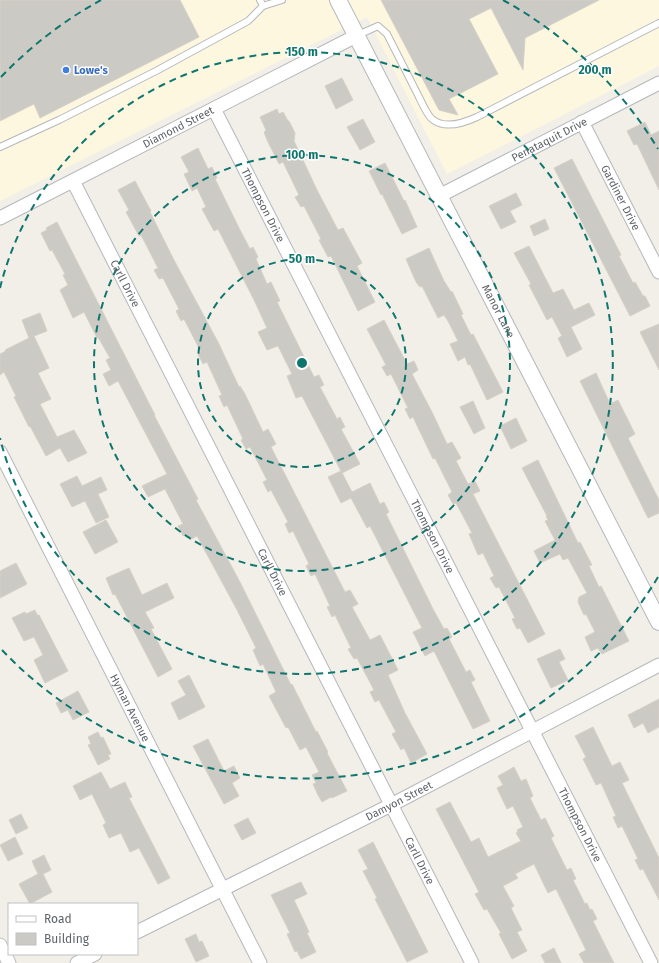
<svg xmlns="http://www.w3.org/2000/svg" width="659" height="963" viewBox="0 0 659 963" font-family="'Fira Sans',sans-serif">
<rect width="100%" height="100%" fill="#f1efe8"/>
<polygon fill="#fef7e0" points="0,0 659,0 659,66 447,174 367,17 0,201"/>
<g fill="#cccac5" stroke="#d6d1c6">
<polygon points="0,0 180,0 199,37 40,118 34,104 0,121"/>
<polygon points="381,0 599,0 525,38 523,70 491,8 469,19 498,74 449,99 458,115 439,110"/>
<polygon points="342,78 353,100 336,109 325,86"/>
<polygon points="277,109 279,114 283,112 288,121 289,121 295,133 294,141 317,190 338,230 343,228 362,263 357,266 375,302 358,311 331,256 328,257 319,240 321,239 304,206 301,207 295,197 299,195 283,162 279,164 267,140 264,132 266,130 260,117"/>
<polygon points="363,119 375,142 360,150 347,127"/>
<polygon points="645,122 651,135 659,131 659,190 637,144 634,145 627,131"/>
<polygon points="198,148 208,169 212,167 217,178 215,179 239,228 250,249 253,247 258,257 256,259 267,284 271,282 280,301 277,302 314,377 319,375 324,385 320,387 337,419 340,417 345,427 341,429 360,464 342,473 302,396 296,398 287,376 292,374 278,346 267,350 258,332 267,328 255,302 218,229 214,231 202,209 206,207 197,188 192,191 184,174 189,172 181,157"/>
<polygon points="572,159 621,255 619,256 633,283 635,282 643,296 645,296 650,306 630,316 554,168"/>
<polygon points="385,163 404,201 405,200 417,227 402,234 382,194 381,195 369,171"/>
<polygon points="135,181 151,211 150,212 174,260 219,344 239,387 240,386 245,394 263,432 268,429 276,444 271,447 345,592 350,590 358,604 352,607 370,640 380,635 398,670 388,675 405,713 427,754 411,763 404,748 401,750 392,734 396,732 379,700 375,702 370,692 374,690 357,658 354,659 348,649 351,648 335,615 332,617 327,607 330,606 315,574 311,576 306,566 309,564 293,531 289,533 285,524 288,522 271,490 268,492 263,482 267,480 250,447 246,449 241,440 243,439 227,405 224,407 219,396 222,395 207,362 203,364 198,354 201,352 184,319 181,321 176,311 179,309 163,278 159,279 154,270 158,268 141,235 139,236 126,212 129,210 118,190"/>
<polygon points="516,193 522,205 510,211 516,222 501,229 489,206"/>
<polygon points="545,219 549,229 534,236 530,226"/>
<polygon points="57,222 155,415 154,415 198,499 196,500 241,584 291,685 292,684 316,732 317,731 328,752 327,753 347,791 332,798 331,797 322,802 318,795 313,784 316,783 312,775 319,772 306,747 300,750 288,727 286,728 269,696 276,692 263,664 260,666 253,650 256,648 236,608 197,536 190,540 187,534 183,536 178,526 183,524 165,489 148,497 142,486 167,474 118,381 109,386 103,374 111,370 106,360 110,358 98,337 97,338 84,312 73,318 60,290 68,285 63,275 65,274 52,250 50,251 41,233 47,230 46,228"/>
<polygon points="529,246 553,293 563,289 574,310 589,303 595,315 571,327 582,349 567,357 558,338 562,336 552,317 547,320 529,285 531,284 514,253"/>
<polygon points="429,248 444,281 451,292 452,291 463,314 461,315 471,335 473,334 503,392 487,400 470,364 468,365 465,357 458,361 450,344 458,341 448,321 444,315 438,318 422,286 420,287 416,282 406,259"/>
<polygon points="40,313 47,331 34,336 49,368 38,373 51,399 40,404 57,437 74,430 87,453 68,462 60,448 46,456 30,426 29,427 14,397 16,396 4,372 0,375 0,354 6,351 5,350 29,338 22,320"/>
<polygon points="384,320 407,364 414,361 418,370 412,374 432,412 447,444 452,442 461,458 456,461 468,484 475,481 480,491 473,494 545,634 528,643 520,628 517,629 512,619 515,618 499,587 496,588 490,578 494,576 483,553 478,555 469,534 472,533 456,503 453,504 448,495 452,492 435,458 433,459 413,417 410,419 405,409 408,408 391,374 387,376 382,367 386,365 367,329"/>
<polygon points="659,324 659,370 640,332"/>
<polygon points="596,373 610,404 618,400 635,434 628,438 659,500 659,513 648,518 580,381"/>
<polygon points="473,401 485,428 474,434 460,407"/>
<polygon points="516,418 527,441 511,449 500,426"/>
<polygon points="538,460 578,543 580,542 592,565 589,566 599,587 601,586 629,641 602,654 598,648 591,651 585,637 595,632 586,614 584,615 578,602 579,597 587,593 568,558 563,560 560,554 540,563 534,551 555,540 545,521 548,520 546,516 547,516 522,468"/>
<polygon points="341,471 352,492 370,483 380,504 384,502 389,512 386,514 433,609 444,629 447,628 452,637 449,639 466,672 470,670 475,680 471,682 490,721 473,729 434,651 425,656 413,632 422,628 370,526 367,528 351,498 341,503 328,477"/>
<polygon points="77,476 82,486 101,477 107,490 98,494 109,517 96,523 85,501 72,507 60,484"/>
<polygon points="106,520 118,542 95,554 83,532"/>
<polygon points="16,563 27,584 0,598 0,571"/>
<polygon points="129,568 142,595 167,583 174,598 145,612 154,628 151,629 172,669 158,677 115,594 113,595 106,578"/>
<polygon points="35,610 37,615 39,615 68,671 45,683 34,660 43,655 34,637 24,641 12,618 25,612 26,614"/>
<polygon points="560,649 565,659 559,662 568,680 551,688 537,659"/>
<polygon points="189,675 205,707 179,720 171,703 186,695 178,681"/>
<polygon points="78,691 89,712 73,720 68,710 61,713 56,703"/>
<polygon points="659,699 659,727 648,733 643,723 634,728 628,715"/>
<polygon points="593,727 612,766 620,762 629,780 622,783 659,858 659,900 643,869 640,870 635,860 638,859 622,826 618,828 613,817 616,816 601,783 596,785 583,759 586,757 575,736"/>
<polygon points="98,732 101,738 103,737 111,754 108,755 110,759 98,765 88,745 91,744 88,737"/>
<polygon points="208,739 224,771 234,766 240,778 232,783 239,796 224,804 193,746"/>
<polygon points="514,767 521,781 526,779 533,796 530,798 541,820 545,818 554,836 551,838 567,870 571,868 576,879 573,880 585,904 587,903 590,910 592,909 597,919 593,921 614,963 584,963 579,954 586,950 556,889 548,893 534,864 515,874 518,878 503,886 514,906 511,908 522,930 517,932 527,951 512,959 499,934 501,933 487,909 484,910 475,894 479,892 436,809 450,802 471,842 479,838 488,857 521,841 516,833 518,832 517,830 523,827 513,806 507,809 497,788 503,785 498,776"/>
<polygon points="101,772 110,789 125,782 132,797 129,798 170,878 158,884 139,848 130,852 121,833 109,838 103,825 106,823 92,794 80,800 73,786"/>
<polygon points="21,814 28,828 16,834 9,820"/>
<polygon points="248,818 256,833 242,840 234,825"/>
<polygon points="15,837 23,854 8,861 0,845"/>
<polygon points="373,842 428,952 407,962 375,899 377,898 363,871 368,869 358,850"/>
<polygon points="44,855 51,870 43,874 52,892 30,904 19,884 38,874 32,861"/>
<polygon points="301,882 307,894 294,900 309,932 307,933 316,952 301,959 297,951 295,952 287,934 290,933 271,895"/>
<polygon points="196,934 199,942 202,941 209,956 196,962 185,939"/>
<polygon points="554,948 561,963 545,963 541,955"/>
</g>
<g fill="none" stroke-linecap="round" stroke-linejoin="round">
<g stroke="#b5b8bc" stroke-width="8">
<g id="service">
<polyline points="260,0 263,6 282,0"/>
<path d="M358 35 378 26 387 34C397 54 408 75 418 95 421 101 427 115 432 119 445 130 464 123 477 117L659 23"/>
<polyline points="0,147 59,120 156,71 248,21 263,6"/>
</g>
</g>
<g stroke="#b5b8bc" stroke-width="15">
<g id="minor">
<path id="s1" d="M214 109 651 963"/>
<path id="s2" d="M582 122 659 272"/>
<path id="s3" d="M73 181 472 963"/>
<path id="s4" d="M439 196 659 83"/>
<path id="s5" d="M0 218 356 36"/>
<path id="s6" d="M0 452 260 963"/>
<path id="s7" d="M137 932 391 805 659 665"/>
<polyline points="0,945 9,963"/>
<polyline points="77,963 95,954"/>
</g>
</g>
<g stroke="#b5b8bc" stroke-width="18">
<g id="tertiary">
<path id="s8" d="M338 0 659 622"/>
</g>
</g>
<use href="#service" stroke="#fff" stroke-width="6"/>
<use href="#minor" stroke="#fff" stroke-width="13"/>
<use href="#tertiary" stroke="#fff" stroke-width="16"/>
</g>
<g fill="none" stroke="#0f766e" stroke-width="2" stroke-dasharray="7 5">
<circle cx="302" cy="363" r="104"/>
<circle cx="302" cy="363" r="208"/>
<path d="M0 288A311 311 0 1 1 0 438"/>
<path d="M658 577A415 415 0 0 1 1 649M1 77A415 415 0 0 1 101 0M503 0A415 415 0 0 1 658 149"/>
</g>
<circle fill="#3f7fe0" stroke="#fff" stroke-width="1.5" cx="66" cy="70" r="4"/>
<g text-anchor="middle" stroke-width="3" stroke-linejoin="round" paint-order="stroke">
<g font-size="11" font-weight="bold" fill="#366cbe" stroke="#fff" text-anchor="start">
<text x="74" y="74">Lowe's</text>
</g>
<g font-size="11" fill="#5f6368" stroke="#fff">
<text dy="4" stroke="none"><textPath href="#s5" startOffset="200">Diamond Street</textPath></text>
<text dy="4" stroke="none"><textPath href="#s4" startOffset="124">Penataquit Drive</textPath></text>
<text dy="4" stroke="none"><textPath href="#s2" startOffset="85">Gardiner Drive</textPath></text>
<text dy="4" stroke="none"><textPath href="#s1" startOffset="108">Thompson Drive</textPath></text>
<text dy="4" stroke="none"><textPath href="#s3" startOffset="115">Carll Drive</textPath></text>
<text dy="4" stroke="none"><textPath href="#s8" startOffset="350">Manor Lane</textPath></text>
<text dy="4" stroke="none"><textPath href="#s1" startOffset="480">Thompson Drive</textPath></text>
<text dy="4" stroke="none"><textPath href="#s3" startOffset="439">Carll Drive</textPath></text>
<text dy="4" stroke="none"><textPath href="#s6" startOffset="287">Hyman Avenue</textPath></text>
<text dy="4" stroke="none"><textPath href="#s7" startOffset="293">Damyon Street</textPath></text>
<text dy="4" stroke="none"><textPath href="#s1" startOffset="804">Thompson Drive</textPath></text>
<text dy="4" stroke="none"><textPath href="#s3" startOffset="763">Carll Drive</textPath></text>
</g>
</g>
<circle cx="302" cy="363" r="6" fill="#0f766e" stroke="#fff" stroke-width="2"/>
<g font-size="12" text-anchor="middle" font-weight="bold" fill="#0f766e" stroke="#fff" stroke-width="3" stroke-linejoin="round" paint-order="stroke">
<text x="302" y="56">150 m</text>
<text x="595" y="74">200 m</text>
<text x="302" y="159">100 m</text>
<text x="302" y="263">50 m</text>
</g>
<rect x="8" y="903" width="130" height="52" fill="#ffffff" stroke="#bfc1c3"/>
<rect x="16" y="916" width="20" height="6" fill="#ffffff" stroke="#bfc1c3"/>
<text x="44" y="923" font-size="12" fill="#5f6368">Road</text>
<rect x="16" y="933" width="20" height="12" fill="#cccac5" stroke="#bfc1c3"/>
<text x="44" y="943" font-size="12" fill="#5f6368">Building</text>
</svg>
